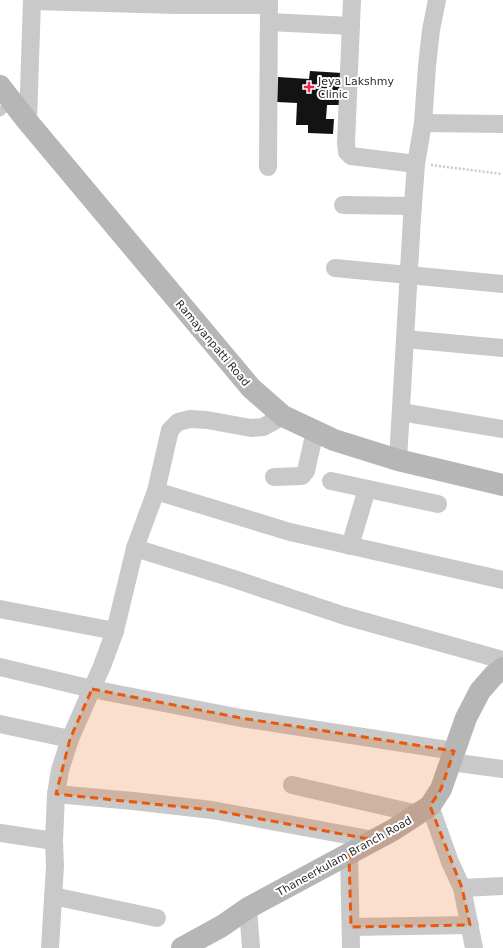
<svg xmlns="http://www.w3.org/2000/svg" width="503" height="948" viewBox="0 0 503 948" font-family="'DejaVu Sans',sans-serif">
<rect width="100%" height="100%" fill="#fff"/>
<polygon fill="#131313" points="310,71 342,73 340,105 327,105 326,119 334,119 333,134 308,133 308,125 296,125 297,103 277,102 278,77 309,79"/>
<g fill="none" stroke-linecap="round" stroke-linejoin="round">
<polyline stroke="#c9c9c9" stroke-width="2.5" stroke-dasharray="2 2" stroke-linecap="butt" points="431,165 502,174"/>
<polyline stroke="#c9c9c9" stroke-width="9" points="0,112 12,102"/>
<g stroke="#c9c9c9" stroke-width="18">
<polyline points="352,0 346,143 347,152 351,156 416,164"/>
<polyline points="32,1 177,5 269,5"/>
<polyline points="269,22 351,26"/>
<polyline points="28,122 32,0"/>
<polyline points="423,123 503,124"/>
<polyline points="268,167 269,0"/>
<polyline points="343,205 413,206"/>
<polyline points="335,268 503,284"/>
<polyline points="405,339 503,348"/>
<polyline points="401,412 503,429"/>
<polyline points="398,460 412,218 416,164 423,123 427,66 431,30 437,0"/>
<polyline points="274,477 302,476 306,471 315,431"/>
<polyline points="331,481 438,504"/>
<polyline points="156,491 290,532 503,580"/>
<polyline points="350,546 367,489"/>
<polyline points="135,548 228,577 345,616 503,660"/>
<polyline points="0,609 115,631"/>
<polyline points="0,667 92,689 241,718 454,751"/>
<polyline points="0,724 70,739"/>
<polyline points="451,762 503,769"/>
<polyline points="292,785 418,814"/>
<polyline points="56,794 133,801 212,810 374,840"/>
<polyline points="430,806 450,862 462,888 474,948"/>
<polyline points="0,833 54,841"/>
<polyline points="349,855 351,948"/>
<polyline points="462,888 503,886"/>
<polyline points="53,896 157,918"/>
<polyline points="248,908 251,948"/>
<polyline points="351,927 470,925"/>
<polyline points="50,948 55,866 54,841 56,794 60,770 70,739 102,666 115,631 135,548 156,491 170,430 178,422 190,419 207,420 251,428 263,427 283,416"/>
</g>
<g stroke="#b6b6b6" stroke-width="22">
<polyline points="0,86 28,122 251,388 283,416 334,440 398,460 503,485"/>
<polyline points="182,948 222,926 248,908 393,830 430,806 441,789 466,718 480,691 494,675 503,668"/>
</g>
</g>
<path fill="#e8590c" fill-opacity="0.2" stroke="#e8590c" stroke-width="3" stroke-dasharray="8 5" stroke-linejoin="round" d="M92 689 241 718 454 751 441 789 430 806 462 888 470 925 351 927 349 855 374 840 212 810 56 794 70 739Z"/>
<path fill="#ee244d" stroke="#fff" stroke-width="1.5" d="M307 81h4v4h4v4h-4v4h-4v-4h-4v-4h4z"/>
<g text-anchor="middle" stroke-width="4" stroke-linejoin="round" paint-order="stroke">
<g font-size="11" fill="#2c2c2c" stroke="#fff" text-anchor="start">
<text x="318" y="85">Jeya Lakshmy<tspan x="318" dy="13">Clinic</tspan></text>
</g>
<g font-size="11" fill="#2c2c2c" stroke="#fff">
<text transform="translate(213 343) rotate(50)" y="4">Ramayanpatti Road</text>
<text transform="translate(344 856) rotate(-29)" y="4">Thaneerkulam Branch Road</text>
</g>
</g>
</svg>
